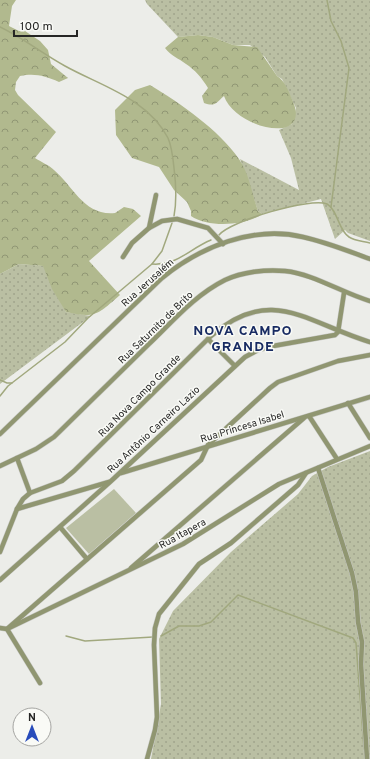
<svg xmlns="http://www.w3.org/2000/svg" width="370" height="759" viewBox="0 0 370 759" font-family="Overpass,sans-serif">
<defs>
<pattern id="grass-dots" width="8" height="8" patternUnits="userSpaceOnUse"><rect width="8" height="8" fill="#babfa3"/><path d="M2 2h.1M6 6h.1" fill="none" stroke="#a0a48c" stroke-width="1.8" stroke-linecap="round"/></pattern>
<pattern id="forest-crowns" width="20" height="18" patternUnits="userSpaceOnUse"><rect width="20" height="18" fill="#b1b98e"/><path d="M2 6a3 3 0 1 1 6 0M12 15a3 3 0 1 1 6 0" fill="none" stroke="#909674"/></pattern>
</defs>
<rect width="100%" height="100%" fill="#ecede9"/>
<g fill="url(#grass-dots)">
<polygon points="145,0 370,0 370,241 348,233 345,230 335,239 321,199 262,214 258,211 240,159 299,190 291,158 279,130 292,124 296,108 282,79 277,76 265,57 250,45 233,45 213,37 198,35 178,37 147,4"/>
<polygon points="19,264 44,266 66,312 91,316 0,384 0,274"/>
<polygon points="370,451 370,759 151,759 161,704 159,639 173,611 231,552 298,494 312,476 328,467"/>
</g>
<g fill="url(#forest-crowns)">
<path d="M0 0H16L12 6 9 26 19 31H25L40 41 48 50 51 64 68 78 59 82C45 76 35 73 20 76L16 82 15 90 18 95 56 132 35 158C41 162 49 165 54 170 74 187 84 216 115 213L124 207 133 209 141 216 89 261 120 295C98 314 96 319 66 312L52 289 43 266 19 264 0 274Z"/>
<path d="M198 35 213 37 233 45 257 47 277 76C285 81 288 90 292 99 314 147 235 129 224 96 216 103 215 107 204 103L202 96 208 88C202 78 195 70 186 64 178 58 171 56 165 48L178 37Z"/>
<path d="M150 85C180 103 219 130 239 159 249 173 252 194 258 211L262 214C246 226 208 228 191 216V211L187 202 174 190 159 167 132 158 116 135 115 110 135 90Z"/>
</g>
<polygon fill="#babfa3" points="114,489 136,513 89,554 66,528"/>
<g fill="none" stroke-linecap="round" stroke-linejoin="round">
<g stroke="#a1a87e" stroke-width="1.5">
<polyline points="327,0 331,21 341,41 349,68 331,207"/>
<path d="M0 27C23 38 43 54 65 66 101 86 147 98 168 138 172 147 173 158 174 168 176 184 177 200 174 216"/>
<path d="M219 235C230 221 311 197 327 204 338 210 338 230 349 237 355 241 363 241 370 243"/>
<path d="M152 264C177 266 189 249 211 240"/>
<polyline points="0,380 7,383 12,383"/>
<polyline points="0,396 8,386 65,342 88,318 152,264 162,251 172,223"/>
<polyline points="66,636 85,641 153,637"/>
<polyline points="161,636 179,626 199,626 211,622 238,595 353,638 356,643 364,749"/>
</g>
<g stroke="#c8c9c6" stroke-width="5.5">
<g id="minor">
<polyline points="149,228 156,195"/>
<polyline points="123,257 132,243 149,228 162,221 177,219 208,228 223,244"/>
<polyline points="208,339 234,365"/>
<polyline points="348,403 370,438"/>
<polyline points="309,416 337,459"/>
<path d="M0 434 162 278C200 247 253 225 303 237 326 242 348 251 370 259"/>
<polyline points="17,458 30,493"/>
<path d="M0 466 36 449 54 437C86 406 117 375 149 344 173 321 195 295 225 280 242 272 266 269 285 271 314 274 342 293 370 301"/>
<polyline points="318,468 352,573 356,592 358,622 362,642 361,664 367,759"/>
<polyline points="121,473 370,397"/>
<polyline points="17,509 109,482"/>
<polyline points="60,527 87,559"/>
<path d="M0 552 17 509 23 499 30 493 62 481 74 471 211 336C271 284 307 323 370 342"/>
<polyline points="131,568 304,418"/>
<polyline points="0,580 110,482 245,357 258,350 273,346 335,335 338,332 344,293"/>
<polyline points="0,628 7,629 183,544 279,484 370,446"/>
<polyline points="40,683 7,629 201,460 208,445 270,388 278,382 338,361 370,355"/>
<polyline points="147,759 155,730 157,717 154,645 155,628 159,614 199,564 231,543 298,485 306,473"/>
</g>
</g>
<use href="#minor" stroke="#909671" stroke-width="4.5"/>
</g>
<g text-anchor="middle" stroke-width="3" stroke-linejoin="round" paint-order="stroke">
<g font-size="10" fill="#262625" stroke="#f9faf6">
<text transform="translate(147 282) rotate(-42)" y="4">Rua Jerusalém</text>
<text transform="translate(155 327) rotate(-44)" y="4">Rua Saturnito de Brito</text>
<text transform="translate(139 395) rotate(-45)" y="4">Rua Nova Campo Grande</text>
<text transform="translate(242 426) rotate(-17)" y="4">Rua Princesa Isabel</text>
<text transform="translate(153 429) rotate(-43)" y="4">Rua Antônio Carneiro Lazio</text>
<text transform="translate(182 533) rotate(-29)" y="4">Rua Itapera</text>
</g>
<g font-size="14" font-weight="bold" letter-spacing="1" fill="#182b62" stroke="#f9faf6">
<text x="243" y="335">NOVA CAMPO<tspan x="243" dy="16">GRANDE</tspan></text>
</g>
</g>
<g transform="translate(32 727)"><circle r="19" fill="#f9faf6" stroke="#a5a5a2"/>
<path d="M0-3L7 15L0 10L-7 15Z" fill="#284cbb"/>
<text y="-6" font-size="11" font-weight="bold" text-anchor="middle" fill="#262625">N</text>
</g>
<path d="M14 30v6h63v-6" fill="none" stroke="#262625" stroke-width="2"/>
<text x="20" y="30" font-size="12" fill="#262625" stroke="#f9faf6" stroke-width="3" paint-order="stroke">100 m</text>
</svg>
